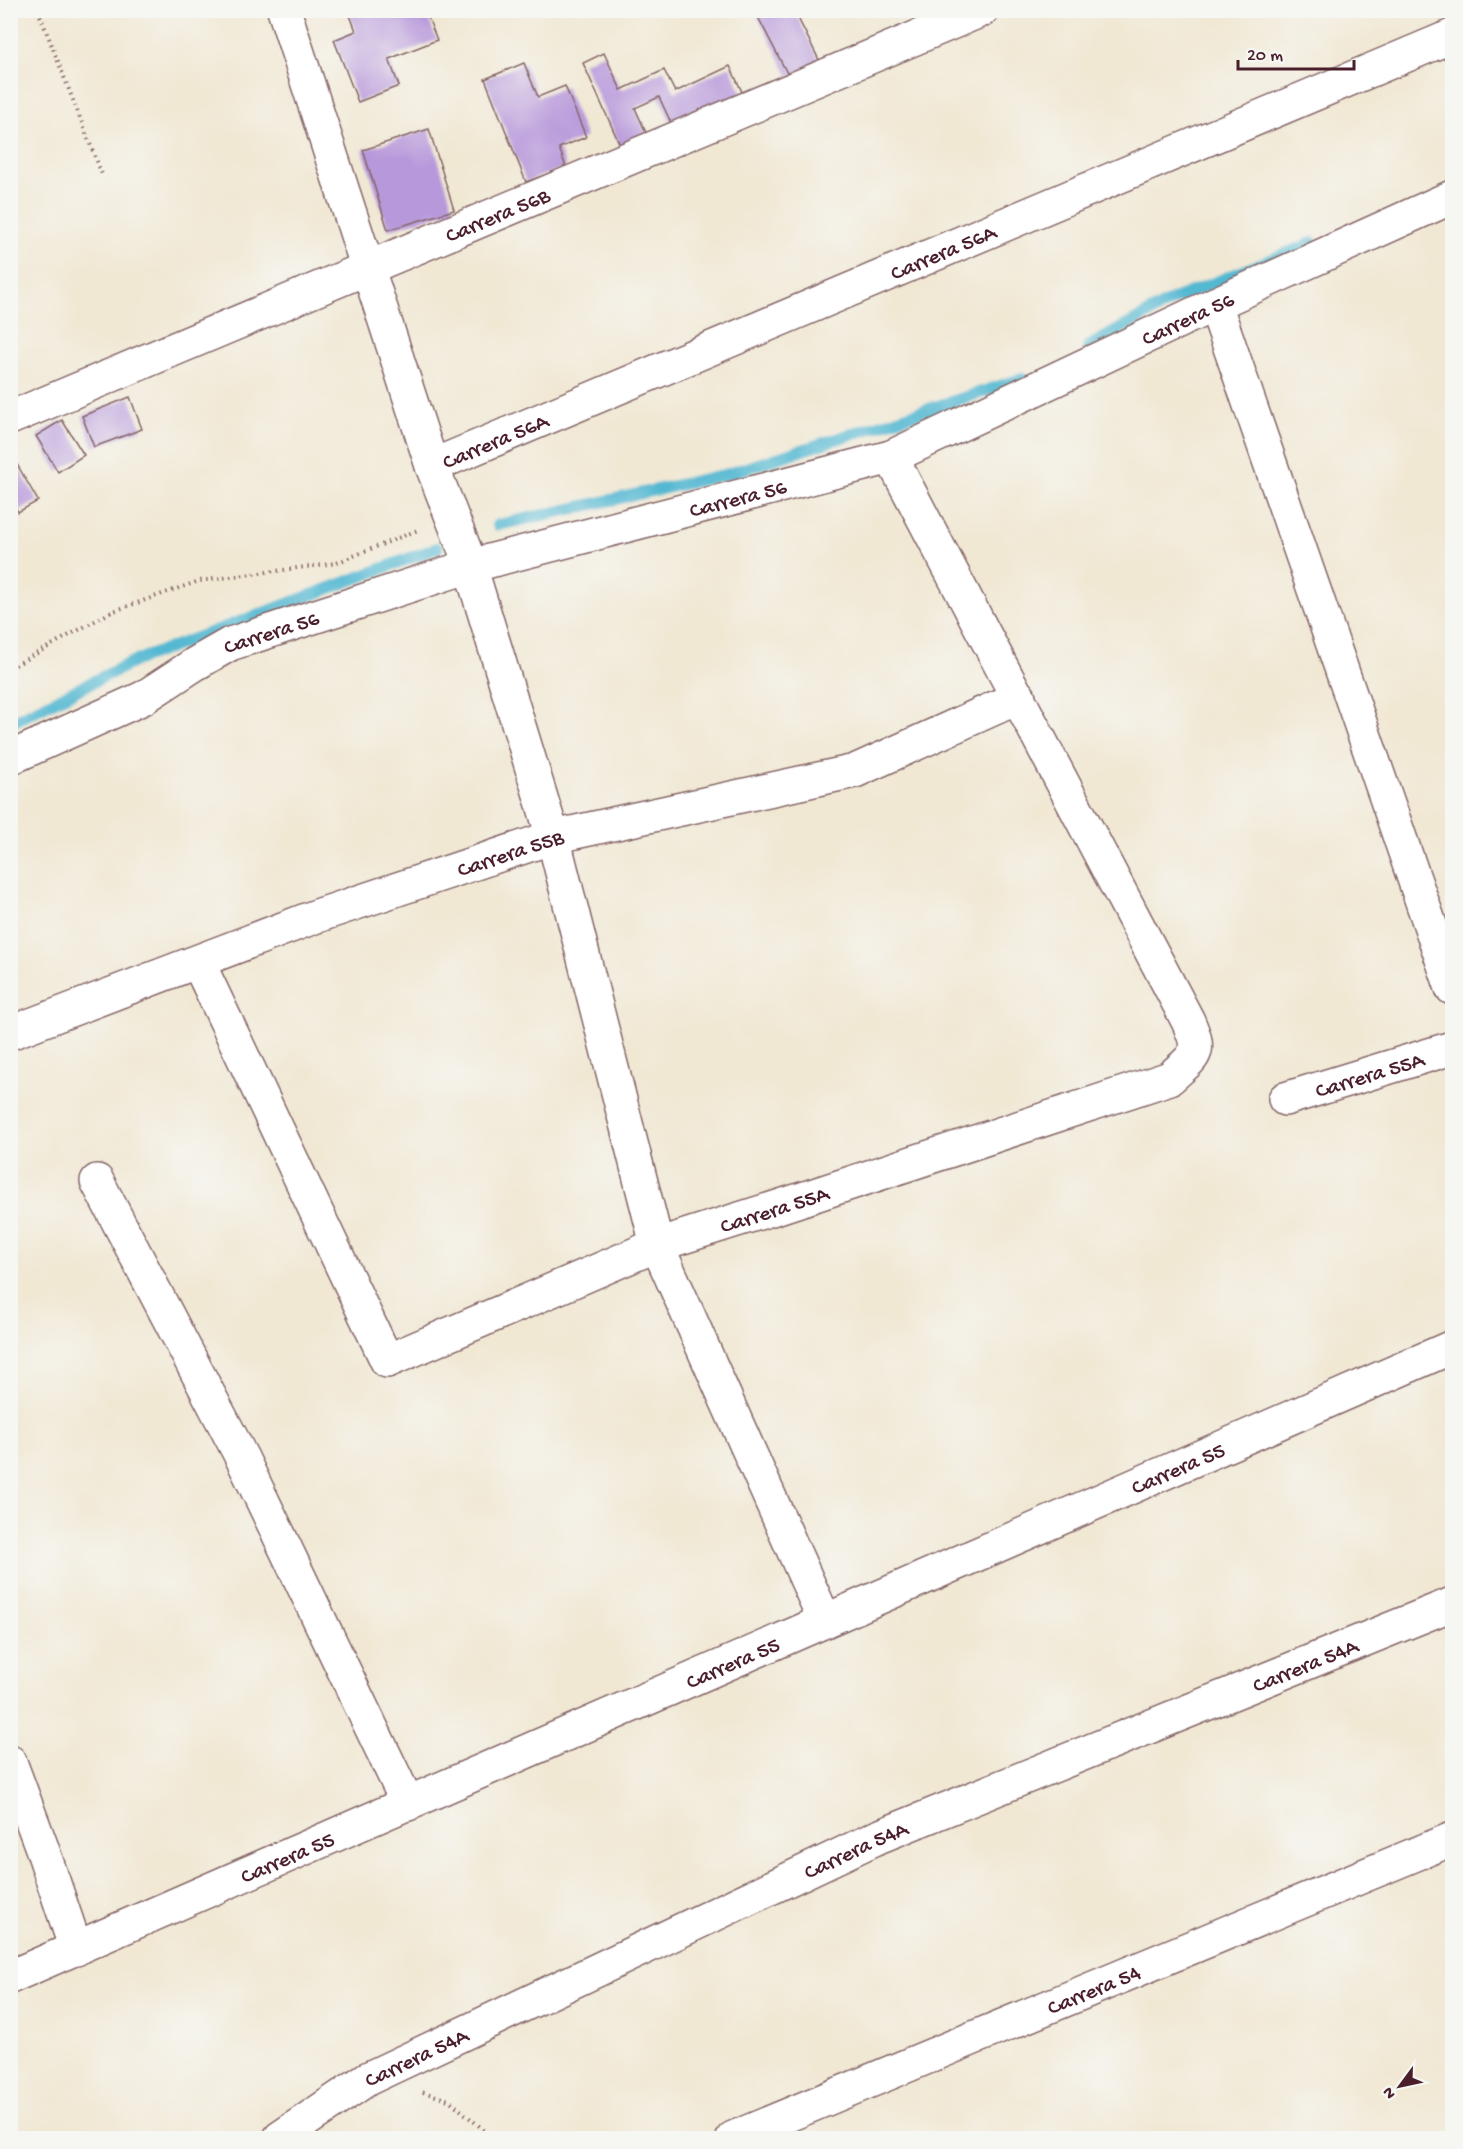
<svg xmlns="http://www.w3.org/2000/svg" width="1463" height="2149" viewBox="0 0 1463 2149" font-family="'Gochi Hand',sans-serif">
<rect width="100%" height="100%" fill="#f6f6f2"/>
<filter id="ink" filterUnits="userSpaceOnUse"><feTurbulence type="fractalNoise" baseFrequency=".0167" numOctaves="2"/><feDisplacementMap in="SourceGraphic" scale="12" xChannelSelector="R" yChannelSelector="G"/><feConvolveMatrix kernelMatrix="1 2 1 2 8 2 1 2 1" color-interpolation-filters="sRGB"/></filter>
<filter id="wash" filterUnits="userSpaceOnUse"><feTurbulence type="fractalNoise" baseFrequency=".008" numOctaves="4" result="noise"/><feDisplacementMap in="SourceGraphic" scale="24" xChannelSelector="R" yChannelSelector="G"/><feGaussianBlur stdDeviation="1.35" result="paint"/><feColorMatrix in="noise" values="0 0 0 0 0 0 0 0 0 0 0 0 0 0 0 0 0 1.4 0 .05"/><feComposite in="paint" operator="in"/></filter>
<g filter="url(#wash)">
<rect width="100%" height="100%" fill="#f1e8d4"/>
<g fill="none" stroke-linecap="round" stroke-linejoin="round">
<g stroke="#53b8d2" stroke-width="12">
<polyline points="1088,347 1172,300 1312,243"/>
<polyline points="498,525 728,474 1022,379"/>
<polyline points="10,723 135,661 437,548"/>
</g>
</g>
<g id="blocks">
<g fill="#b798da">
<polygon points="348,10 425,10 437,40 389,59 399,86 358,102 334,40 356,31"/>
<polygon points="767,10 794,10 820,62 789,77 757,15"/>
<polygon points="604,53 621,90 664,70 675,92 730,66 743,94 673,127 659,97 635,108 647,135 621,147 583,63"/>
<polygon points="524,63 538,97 565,86 586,137 559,148 566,167 526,182 485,79"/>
<polygon points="429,129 454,210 388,230 363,150"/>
<polygon points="130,397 142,429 94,447 82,416"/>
<polygon points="62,420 84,455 58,472 36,436"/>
<polygon points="10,452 38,501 18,512 10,499"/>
</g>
</g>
</g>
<g filter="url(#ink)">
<use href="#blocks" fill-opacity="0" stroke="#846566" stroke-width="1.5"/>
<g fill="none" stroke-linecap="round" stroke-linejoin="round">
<g stroke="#846566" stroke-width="36">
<g id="minor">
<polyline points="284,10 432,466 466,553 553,837 657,1245 825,1621"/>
<polyline points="1215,304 1452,988"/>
<path id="s1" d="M10 418 982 10"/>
<path id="s2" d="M432 466 1452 36"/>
<path id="s3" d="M10 758 143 698 195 664 230 644 470 566 891 457 1215 304 1452 197"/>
<path id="s4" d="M198 962 387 1361 657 1245 781 1206 1170 1078C1195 1055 1203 1055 1188 1021L891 457"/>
<path id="s5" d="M10 1033 314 917 553 837 855 771 1019 697"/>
<path id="s6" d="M1285 1099 1452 1048"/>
<polyline points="97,1181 242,1458 408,1804"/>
<polyline points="10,1762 42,1848 76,1949"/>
<path id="s7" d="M10 1977 1452 1347"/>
<path id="s8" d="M280 2138 367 2079 878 1837 1452 1604"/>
<path id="s9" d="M733 2138 1452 1839"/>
</g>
</g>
<g stroke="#846566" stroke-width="4" stroke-dasharray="1.5 4.5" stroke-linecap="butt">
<polyline points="38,10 103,177"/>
<polyline points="10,668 111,612 199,581 336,563 418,530"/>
<polyline points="423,2092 449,2100 485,2131 489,2138"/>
</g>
<use href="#minor" stroke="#fff" stroke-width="33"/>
</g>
</g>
<g text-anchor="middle" stroke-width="4.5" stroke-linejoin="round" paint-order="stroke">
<g font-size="22" fill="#4a1f2b" stroke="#f6f6f2">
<text dy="8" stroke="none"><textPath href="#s1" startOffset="528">Carrera 56B</textPath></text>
<text dy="8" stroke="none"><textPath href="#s2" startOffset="554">Carrera 56A</textPath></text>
<text dy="8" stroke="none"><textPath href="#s3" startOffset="1263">Carrera 56</textPath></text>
<text dy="8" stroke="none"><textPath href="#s2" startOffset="68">Carrera 56A</textPath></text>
<text dy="8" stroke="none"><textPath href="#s3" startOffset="777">Carrera 56</textPath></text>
<text dy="8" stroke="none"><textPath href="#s3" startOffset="291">Carrera 56</textPath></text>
<text dy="8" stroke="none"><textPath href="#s5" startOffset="532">Carrera 55B</textPath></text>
<text dy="8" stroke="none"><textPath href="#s6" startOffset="88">Carrera 55A</textPath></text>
<text dy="8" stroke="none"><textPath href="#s4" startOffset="858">Carrera 55A</textPath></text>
<text dy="8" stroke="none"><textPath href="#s7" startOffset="1274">Carrera 55</textPath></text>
<text dy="8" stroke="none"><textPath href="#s7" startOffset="788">Carrera 55</textPath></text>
<text dy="8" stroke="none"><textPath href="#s8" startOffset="1131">Carrera 54A</textPath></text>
<text dy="8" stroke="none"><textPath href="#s8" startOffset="645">Carrera 54A</textPath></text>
<text dy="8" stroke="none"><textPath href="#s7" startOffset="302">Carrera 55</textPath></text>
<text dy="8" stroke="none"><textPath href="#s9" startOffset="390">Carrera 54</textPath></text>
<text dy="8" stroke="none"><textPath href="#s8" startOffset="159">Carrera 54A</textPath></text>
</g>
</g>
<rect width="1463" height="2149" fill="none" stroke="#f6f6f2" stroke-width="36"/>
<g transform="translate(1400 2086) rotate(237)" stroke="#f6f6f2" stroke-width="4.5" paint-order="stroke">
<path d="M0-4.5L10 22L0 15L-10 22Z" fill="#4a1f2b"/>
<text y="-9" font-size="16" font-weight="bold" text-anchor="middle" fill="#4a1f2b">N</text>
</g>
<path d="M1238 60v9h116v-9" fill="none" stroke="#4a1f2b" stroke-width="3"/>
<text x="1247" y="60" font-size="18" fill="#4a1f2b" stroke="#f6f6f2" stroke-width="4.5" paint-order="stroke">20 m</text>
</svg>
